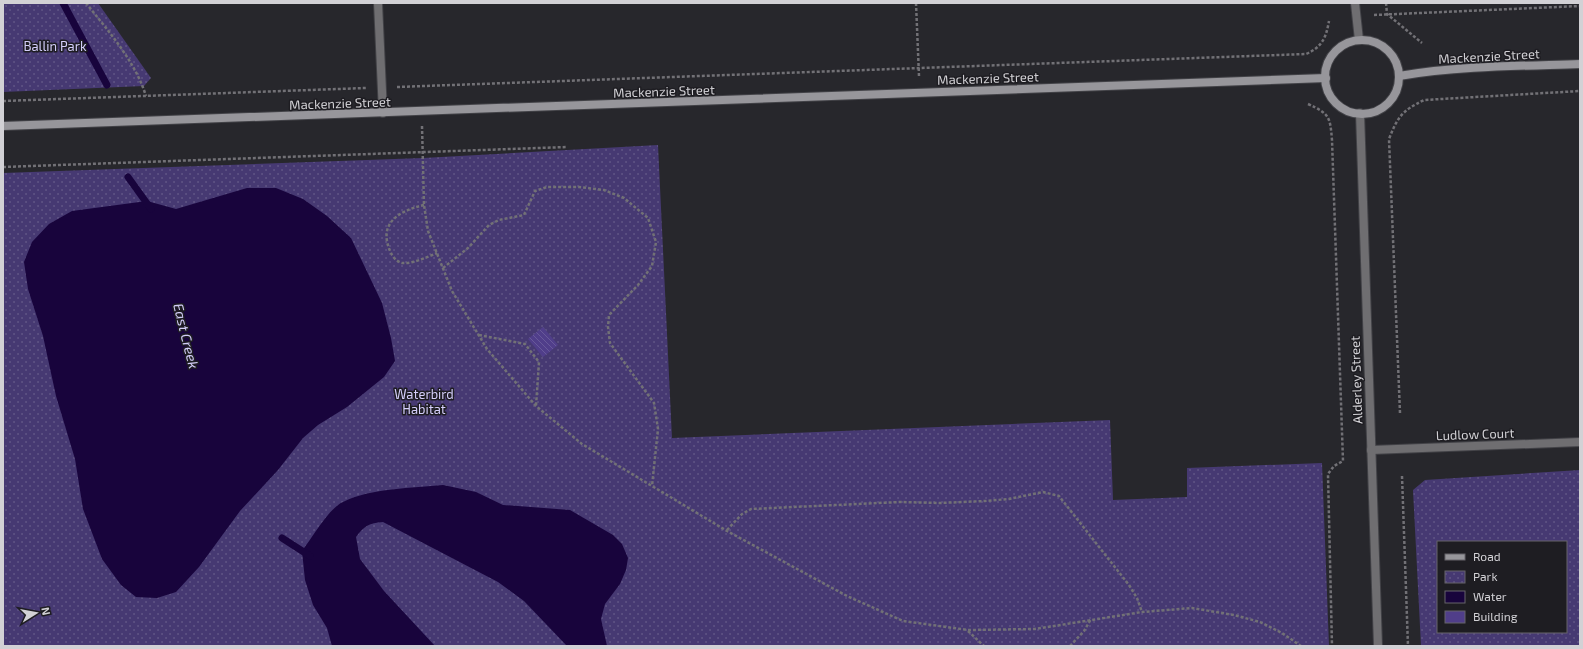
<svg xmlns="http://www.w3.org/2000/svg" width="1583" height="649" viewBox="0 0 1583 649" font-family="'Exo 2',sans-serif">
<defs>
<pattern id="park-dots" width="8" height="8" patternUnits="userSpaceOnUse"><rect width="8" height="8" fill="#463972"/><path d="M2 2h.1M6 6h.1" fill="none" stroke="#605585" stroke-width="1.8" stroke-linecap="round"/></pattern>
<pattern id="building-back-hatch" width="6" height="6" patternUnits="userSpaceOnUse"><rect width="6" height="6" fill="#503e8a"/><path d="M-1 5l2 2M0 0l6 6M5-1l2 2" fill="none" stroke="#68599a"/></pattern>
</defs>
<rect width="100%" height="100%" fill="#27272c"/>
<g fill="url(#park-dots)" fill-rule="evenodd">
<polygon points="3,3 98,3 151,78 144,86 3,92"/>
<polygon points="658,145 672,438 1110,420 1113,500 1187,497 1187,468 1322,463 1329,646 3,646 3,173 423,158"/>
<path d="M1580 470V646H1421L1413 490 1425 480ZM1438 542H1566V632H1438Z"/>
</g>
<g fill="#18043c">
<polygon points="247,188 276,188 303,199 327,216 351,238 382,303 391,338 395,361 384,377 347,407 318,425 303,438 278,470 240,511 199,567 176,592 157,598 136,597 121,585 102,559 83,509 75,459 56,396 43,336 28,289 24,262 32,242 49,224 72,211 147,201 176,209"/>
<path d="M443 485 476 492 503 505 570 510 613 535 622 544 628 558 626 570 620 584 605 604 601 619 607 646H567L524 601 498 582 383 522C369 523 364 526 356 537L360 559 384 591 435 646H332L327 628 313 605 305 580 302 551C312 538 329 508 343 502 371 488 413 488 443 485Z"/>
</g>
<g fill="none" stroke-linecap="round" stroke-linejoin="round">
<g stroke="#18043c" stroke-width="7">
<polyline points="63,3 107,85"/>
<polyline points="128,177 151,209"/>
<polyline points="282,538 310,556"/>
</g>
</g>
<polygon fill="url(#building-back-hatch)" points="543,327 558,345 543,357 528,339"/>
<g fill="none" stroke-linecap="round" stroke-linejoin="round">
<g stroke="#424247" stroke-width="10">
<g id="minor">
<polyline points="378,3 383,113"/>
<polyline points="1371,450 1580,442"/>
</g>
</g>
<g stroke="#424247" stroke-width="10">
<g id="tertiary">
<polyline points="1355,3 1359,40"/>
<polyline points="1360,113 1378,646"/>
</g>
</g>
<g stroke="#424247" stroke-width="10">
<g id="secondary">
<circle cx="1362" cy="77" r="37"/>
<path d="M1399 76C1458 66 1520 66 1580 64"/>
<polyline points="3,126 1326,78"/>
</g>
</g>
<g stroke="#727176" stroke-width="2.5" stroke-dasharray="3 2" stroke-linecap="butt">
<path d="M86 3C109 32 135 61 146 96"/>
<polyline points="916,3 919,76"/>
<polyline points="1386,3 1387,14 1422,43"/>
<polyline points="1374,15 1580,6"/>
<path d="M397 87 1306 54C1322 47 1326 38 1329 21"/>
<polyline points="3,101 366,88"/>
<path d="M1308 104C1330 114 1330 117 1332 140L1343 461 1334 466 1328 474 1332 646"/>
<polyline points="422,126 424,205 428,231 452,291 487,349 536,406 582,444 727,531 847,596 903,621 968,630 1035,629 1142,612 1192,608 1234,615 1260,622 1282,633 1301,646"/>
<polyline points="3,167 567,147"/>
<path d="M424 205C398 211 377 224 391 253 393 257 397 262 402 263 413 264 427 257 437 253"/>
<polyline points="443,268 468,248 489,225 499,220 524,215 535,191 547,187 579,187 604,190 624,198 648,218 656,242 652,266 638,285 609,315 608,327 610,343 654,403 658,429 652,486"/>
<polyline points="479,335 525,344 539,362 536,406"/>
<path d="M1400 413 1389 139C1398 116 1402 111 1424 100L1580 91"/>
<polyline points="1402,476 1408,646"/>
<polyline points="727,530 742,514 751,509 900,502 940,503 985,501 1009,499 1043,492 1059,496 1129,585 1137,598 1142,612"/>
<polyline points="968,631 984,646"/>
<polyline points="1070,646 1084,631 1091,619"/>
</g>
<use href="#minor" stroke="#6f6e71" stroke-width="8"/>
<use href="#tertiary" stroke="#6f6e71" stroke-width="8"/>
<use href="#secondary" stroke="#97969b" stroke-width="8"/>
</g>
<g text-anchor="middle" stroke-width="3" stroke-linejoin="round" paint-order="stroke">
<g font-size="13" fill="#d5cffb" stroke="#1e1d22">
<text x="55" y="51">Ballin Park</text>
<text x="424" y="399">Waterbird<tspan x="424" dy="15">Habitat</tspan></text>
</g>
<g font-size="13" fill="#d2d1d5" stroke="#1e1d22">
<text transform="translate(1489 56) rotate(-3)" y="5">Mackenzie Street</text>
<text transform="translate(988 78) rotate(-2)" y="5">Mackenzie Street</text>
<text transform="translate(664 91) rotate(-2)" y="5">Mackenzie Street</text>
<text transform="translate(340 103) rotate(-2)" y="5">Mackenzie Street</text>
<text transform="translate(1356 380) rotate(-92)" y="5">Alderley Street</text>
<text transform="translate(1475 434) rotate(-2)" y="5">Ludlow Court</text>
</g>
<g font-size="14" font-style="italic" fill="#d2ccf8" stroke="#1e1d22">
<text transform="translate(186 336) rotate(76)" y="5">East Creek</text>
</g>
</g>
<rect width="1583" height="649" fill="none" stroke="#d2d1d5" stroke-width="8"/>
<rect x="1437" y="541" width="130" height="92" fill="#1e1d22" stroke="#66656a"/>
<rect x="1445" y="554" width="20" height="6" fill="#97969b" stroke="#66656a"/>
<text x="1473" y="561" font-size="12" fill="#d2d1d5">Road</text>
<rect x="1445" y="571" width="20" height="12" fill="url(#park-dots)" stroke="#66656a"/>
<text x="1473" y="581" font-size="12" fill="#d2d1d5">Park</text>
<rect x="1445" y="591" width="20" height="12" fill="#18043c" stroke="#66656a"/>
<text x="1473" y="601" font-size="12" fill="#d2d1d5">Water</text>
<rect x="1445" y="611" width="20" height="12" fill="#503e8a" stroke="#66656a"/>
<text x="1473" y="621" font-size="12" fill="#d2d1d5">Building</text>
<g transform="translate(36 613) rotate(79)" stroke="#1e1d22" stroke-width="3" paint-order="stroke">
<path d="M0-3L7 15L0 10L-7 15Z" fill="#d2d1d5"/>
<text y="-6" font-size="11" font-weight="bold" text-anchor="middle" fill="#d2d1d5">N</text>
</g>
</svg>
